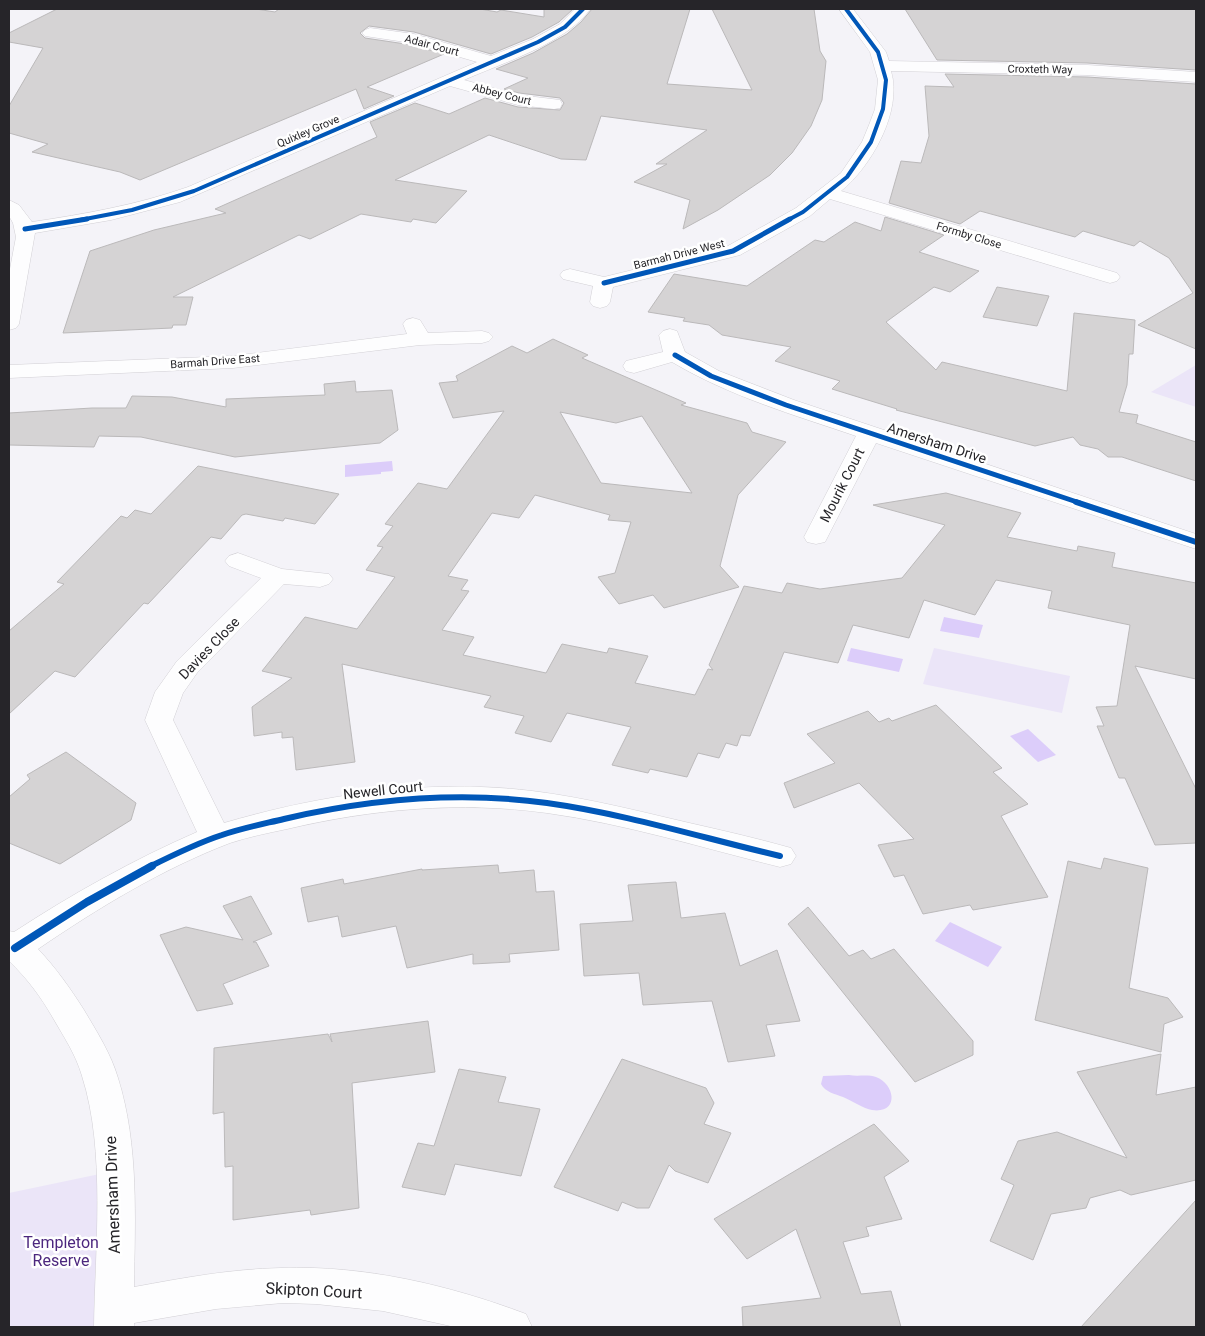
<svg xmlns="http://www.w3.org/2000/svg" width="1205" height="1336" viewBox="0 0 1205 1336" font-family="Roboto,sans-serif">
<rect width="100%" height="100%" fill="#f4f3f8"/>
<g fill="#ebe5f8">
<polygon points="1196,365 1196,407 1151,392"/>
<polygon points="934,648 1070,676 1062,713 923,684"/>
<polygon points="114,1171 114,1327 9,1327 9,1193"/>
</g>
<g fill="#dccdfa">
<polygon points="392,461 393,471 381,472 381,474 345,477 345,465"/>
<polygon points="944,617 983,625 979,638 940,631"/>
<polygon points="851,648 903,659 899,672 847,661"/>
<polygon points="1028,729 1056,755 1038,762 1010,736"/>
<polygon points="950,922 1002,947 988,967 935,941"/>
<path d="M849 1075C858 1077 867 1074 876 1077 896 1085 899 1114 872 1110 864 1109 851 1100 843 1097 835 1094 825 1092 821 1084L823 1076Z"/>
</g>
<g fill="#d5d3d4" stroke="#bbb9ba" fill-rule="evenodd">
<polygon points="57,9 256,9 275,12 279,9 480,9 497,12 501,10 544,17 544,9 573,9 559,22 532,37 491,54 414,32 369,26 360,33 365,38 412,45 444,54 367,87 394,96 364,109 356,89 140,180 120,172 32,152 48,144 9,133 9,106 43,48 9,42 9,33"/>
<polygon points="592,9 690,9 667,84 752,90 712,9 814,9 820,51 826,61 822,100 811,126 792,153 770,175 718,210 683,229 690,200 634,182 667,164 656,164 707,130 601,116 586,160 561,159 489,135 395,180 467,191 436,223 413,219 411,222 361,214 310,239 299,235 173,297 193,297 186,325 173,325 172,328 63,333 90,251 154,230 226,213 215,209 377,137 370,122 415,103 449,114 485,98 518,107 560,110 564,103 560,98 519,93 504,89 528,78 496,69 533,53 567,34 581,22"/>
<polygon points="905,9 1196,9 1196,70 1087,63 937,60"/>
<polygon points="945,74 1087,77 1196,84 1196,349 1138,325 1193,293 1169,258 1140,241 1134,246 1083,231 1075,237 980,211 960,224 889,203 901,161 921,163 929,136 925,86 954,87"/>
<polygon points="885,217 944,235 919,252 979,271 950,292 934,287 886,322 936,370 942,362 1067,391 1074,313 1135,320 1133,354 1129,354 1127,385 1119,412 1138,415 1136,423 1196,442 1196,481 1122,457 1108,457 1098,449 1080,445 1073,437 1035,446 896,410 897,409 832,389 840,381 775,361 791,347 722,335 709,325 683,321 685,318 648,312 674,274 747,286 815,240 824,242 855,222 881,231"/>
<polygon points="997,287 1049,296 1037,326 983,317"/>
<path d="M553 339 588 355 582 358 686 403 681 405 747 423 752 432 786 442 738 495 720 566 739 587 664 608 653 595 619 604 598 577 615 573 631 522 608 520 610 515 535 495 519 518 492 513 448 576 468 580 461 590 469 591 442 630 474 637 463 655 546 673 562 644 607 653 609 648 648 656 635 683 695 695 708 669 713 670 709 665 744 586 782 593 787 583 820 589 902 578 945 525 873 505 946 493 1021 513 1007 537 1077 551 1078 546 1115 553 1112 567 1196 583V679L1135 666 1196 789V843L1155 845 1125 778H1119L1097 726H1104L1096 707 1117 706 1130 625 1048 608 1052 591 996 580 975 615 924 600 909 638 853 625 838 663 784 652 750 736 741 735 737 746 726 743 719 758 698 753 687 777 650 769 648 773 612 765 631 727 567 713 551 742 515 733 524 716 484 707 491 696 342 664 355 762 296 770 293 737 282 738V732L254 736 252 707 292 678 262 671 305 617 357 629 395 577 366 570 383 547 377 546 393 526 385 524 418 483 447 489 504 411 453 418 439 383 458 381 456 376 512 346 527 353ZM560 412 616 423 642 416 692 493 601 483Z"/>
<polygon points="355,381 356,392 392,390 398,430 380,443 235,457 141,437 99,436 94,447 9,445 9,413 92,408 126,408 132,396 172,397 226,407 226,399 325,395 324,384"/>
<polygon points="198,466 339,494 315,524 285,518 283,521 246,514 242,515 221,539 211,537 148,604 144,603 75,677 55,671 9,714 9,631 64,584 57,582 121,516 127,518 135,510 151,514"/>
<polygon points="936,705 1002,768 993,772 1028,804 1001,816 1048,897 973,910 970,905 923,914 904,875 894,877 878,845 914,839 859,783 794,808 784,783 835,763 807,734 868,711 879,722 889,718 892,721"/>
<polygon points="66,752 136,803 131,820 60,864 9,843 9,797 30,779 27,775"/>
<polygon points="1104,858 1148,868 1129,988 1168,998 1183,1017 1164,1024 1161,1052 1035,1020 1068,861 1101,869"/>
<polygon points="498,865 499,873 534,870 536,892 554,891 559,950 509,954 510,962 473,964 473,954 407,968 396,926 342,937 338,916 308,922 301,888 343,879 344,884 422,869 422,870"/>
<polygon points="676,882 681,918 725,913 740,966 777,950 800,1021 766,1025 775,1056 728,1062 712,1001 643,1005 639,973 584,976 580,924 633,921 628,885"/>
<polygon points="251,896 272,934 253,942 256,942 269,966 223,984 233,1004 197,1011 160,935 186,927 243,940 223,906"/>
<polygon points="808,907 849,956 863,950 871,959 894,949 973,1041 973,1055 915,1082 788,924"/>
<polygon points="428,1021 435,1072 352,1083 359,1208 311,1215 310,1210 233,1220 233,1166 225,1167 224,1112 213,1114 214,1048 328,1034 332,1042 330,1034"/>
<polygon points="1161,1054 1156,1095 1196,1087 1196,1180 1131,1195 1120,1190 1090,1198 1086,1208 1051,1214 1033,1260 990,1241 1014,1185 1001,1179 1018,1141 1057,1132 1127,1158 1077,1072"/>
<polygon points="622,1059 706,1088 714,1103 704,1124 731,1133 708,1183 675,1171 669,1165 649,1208 637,1208 622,1202 618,1211 554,1187"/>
<polygon points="459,1069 506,1077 498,1102 540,1109 521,1176 455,1164 445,1195 402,1187 418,1143 434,1146"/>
<polygon points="874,1124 909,1161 884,1177 902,1219 866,1227 869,1236 843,1242 861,1294 891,1291 901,1327 743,1327 742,1307 821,1298 796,1229 747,1259 714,1219"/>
<polygon points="1196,1200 1196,1327 1081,1327"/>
</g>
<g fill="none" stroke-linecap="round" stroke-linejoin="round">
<g stroke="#d2d0d5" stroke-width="1">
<g id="minor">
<path d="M575 9H590C567 43 502 63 464 80L519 95 560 100 562 104 560 108 554 109 518 105 450 86 180 202 111 220 35 233 19 324 16 328 9 330V274L16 237 13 223 9 216V200L19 205 32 222C85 214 137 205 188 187L477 62 412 43 365 36 362 33 365 30 370 28 414 34 491 56 533 39 560 24Z"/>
<path d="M839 9H853L886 52 889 61 1087 65 1196 72V82L1087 75 891 71C903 111 871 167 841 191L1117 273 1120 277 1117 281 1110 283 1103 281 830 199 810 216 740 255 613 287 610 302 607 306 600 308 593 306 590 302 593 286 563 279 560 275 563 271 570 269 604 277 726 247 796 208 841 173 862 142 869 125 875 109 878 80 870 52Z"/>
<polygon points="413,318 420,320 428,333 482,331 489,333 493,337 489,341 482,343 420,345 233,368 9,378 9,365 233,356 407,334 403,324 406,320"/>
<path d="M670 329 677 331 685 352 719 371 794 400 1196 534V549L876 443 825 542 816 544 807 542 804 537 856 436C794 415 729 396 672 362L634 373 626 371 623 366 626 361 663 352 659 335 663 331Z"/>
<path d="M238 553 282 569 329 574 333 579 329 584 320 587 284 584 197 673 183 693 173 720 224 823C306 799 394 784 481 787 550 789 617 806 685 822 720 830 756 838 791 848L796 856 791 864 780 867C703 848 626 824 547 813 460 801 372 809 287 829 268 833 248 837 230 843 162 869 98 908 38 949 56 968 70 988 84 1010 97 1032 111 1054 118 1078 139 1145 135 1219 134 1287 183 1278 231 1269 281 1268 364 1265 449 1285 526 1314L532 1327H455L383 1311 316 1304 283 1303 216 1309 134 1323V1327H94C95 1249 106 1151 82 1076 76 1055 64 1037 53 1018 41 997 27 978 9 961V931L14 932C72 894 133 860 197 832L145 720 155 692 177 661 261 578 229 566 225 561 229 556Z"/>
</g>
</g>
<use href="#minor" fill="#fdfdfe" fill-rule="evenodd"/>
<g stroke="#fff" stroke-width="5.5">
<g id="cycleway-far3">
<polyline points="80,220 132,210 194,191 538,42 565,27 583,9"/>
<polyline points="788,220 803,212 847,177 871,142 883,109 886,80 878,52 846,9"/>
</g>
</g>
<g stroke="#fff" stroke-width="8">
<g id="cycleway-far2">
<polyline points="25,229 87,219"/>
<polyline points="604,283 733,251 790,219"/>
<polyline points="675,355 711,376 786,405 1080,503"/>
</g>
</g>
<g stroke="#fff" stroke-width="9">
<g id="cycleway-far1">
<polyline points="1076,502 1196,542"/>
<path d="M149 867C173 855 197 843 222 835 242 828 263 824 284 819 370 799 459 791 547 803 626 814 703 838 780 856"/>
</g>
</g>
<g stroke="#fff" stroke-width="11">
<polyline id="cycleway" points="15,948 87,902 152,866"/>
</g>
<use href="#cycleway-far3" stroke="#0057b8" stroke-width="4"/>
<use href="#cycleway-far2" stroke="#0057b8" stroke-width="5"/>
<use href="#cycleway-far1" stroke="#0057b8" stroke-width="6"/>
<use href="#cycleway" stroke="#0057b8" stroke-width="8"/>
</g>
<g text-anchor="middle" stroke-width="5" stroke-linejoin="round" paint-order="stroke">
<g font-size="11" fill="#262529" stroke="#fff">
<text transform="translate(432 45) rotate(15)" y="4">Adair Court</text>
<text transform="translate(1040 69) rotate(1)" y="4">Croxteth Way</text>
<text transform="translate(502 94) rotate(14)" y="4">Abbey Court</text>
<text transform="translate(308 131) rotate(-23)" y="4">Quixley Grove</text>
<text transform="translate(969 235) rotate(17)" y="4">Formby Close</text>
<text transform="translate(679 254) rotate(-14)" y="4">Barmah Drive West</text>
<text transform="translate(215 361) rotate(-4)" y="4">Barmah Drive East</text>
</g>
<g font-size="14" fill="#262529" stroke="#fff">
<text transform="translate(937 443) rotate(18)" y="5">Amersham Drive</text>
<text transform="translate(842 485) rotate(-63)" y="5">Mourik Court</text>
<text transform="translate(209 648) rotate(-46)" y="5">Davies Close</text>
<text transform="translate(383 790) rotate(-6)" y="5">Newell Court</text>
</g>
<g font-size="16" fill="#262529" stroke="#fff">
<text transform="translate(112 1195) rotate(-92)" y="6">Amersham Drive</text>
<text transform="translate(314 1290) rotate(3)" y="6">Skipton Court</text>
</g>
<g font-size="16" fill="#4c277e" stroke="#fff">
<text x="61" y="1248">Templeton<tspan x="61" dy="18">Reserve</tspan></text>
</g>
</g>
<rect width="1205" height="1336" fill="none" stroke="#262529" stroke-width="20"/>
</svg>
